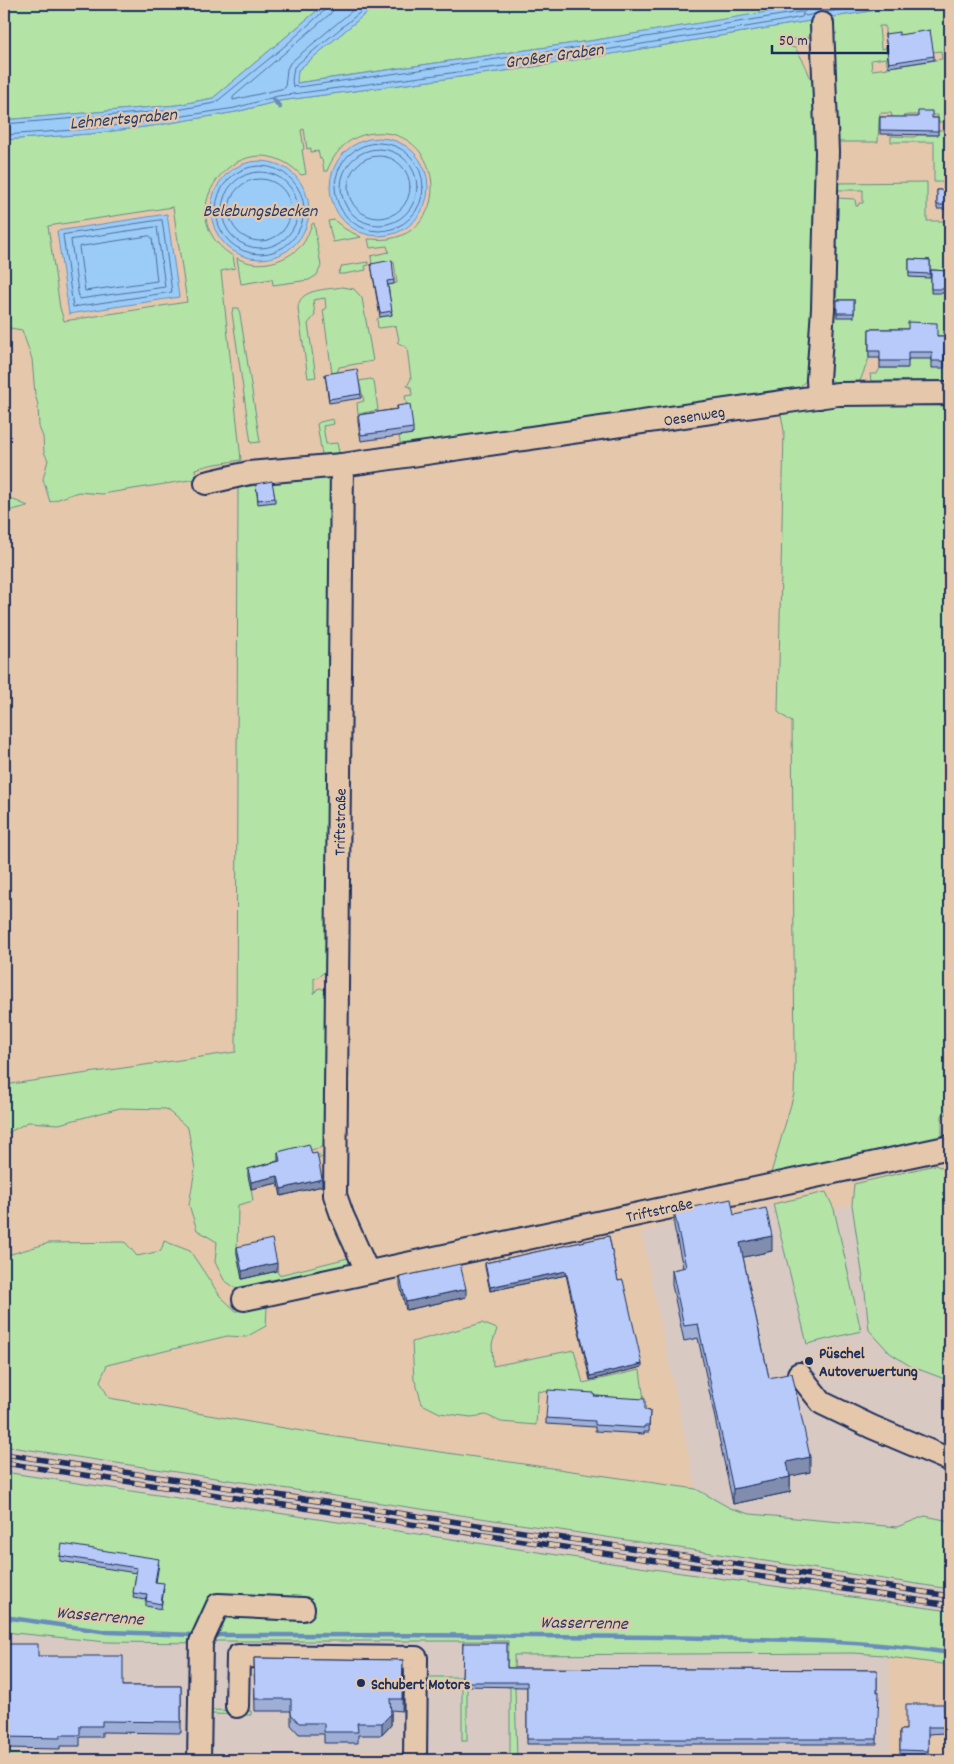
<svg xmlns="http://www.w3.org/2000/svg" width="954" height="1764" viewBox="0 0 954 1764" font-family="Dekko,sans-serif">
<rect width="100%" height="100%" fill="#e5c8ac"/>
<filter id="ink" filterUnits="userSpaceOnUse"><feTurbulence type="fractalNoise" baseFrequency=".02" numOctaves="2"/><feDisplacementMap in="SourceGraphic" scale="10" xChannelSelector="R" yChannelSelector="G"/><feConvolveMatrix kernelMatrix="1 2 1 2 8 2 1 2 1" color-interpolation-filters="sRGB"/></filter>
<g filter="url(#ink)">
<g fill="#d8c9c3">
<polygon points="935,1165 950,1206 950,1521 925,1516 897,1527 750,1514 730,1508 696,1489 641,1232 674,1223 675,1226 826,1192 834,1209 852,1205 854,1184"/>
<polygon points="4,1446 950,1589 950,1611 611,1563 4,1472"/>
<polygon points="4,1632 107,1642 208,1643 214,1641 513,1641 514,1655 853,1653 884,1655 889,1657 890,1760 4,1760"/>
</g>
<g fill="#b3e4a5" stroke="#678a82" fill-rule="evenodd">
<polygon points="4,4 325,4 213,98 177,105 4,120"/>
<polygon points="377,4 819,4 596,40 296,83 298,70"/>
<path d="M912 4H950V182H934V142H891V136L914 137 918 135H938V130H944V122H938V115H907L898 119H893L891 113H880L879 120 878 142H837L832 119H837V112L832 111 829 40 837 33 784 41 787 46 795 48C808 66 813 84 818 105V335L807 379 781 409 817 404 950 406V1084L947 1085V1114L942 1115V1138L821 1165 771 1173 794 1094 795 1061 792 722 778 712 784 431 780 409 401 447 399 436 413 434 405 396 412 395 411 387 407 386 411 379 407 348 397 342 399 340 396 326 378 328 377 319 380 317 392 315 386 285 397 283 394 262 372 265 371 256 389 252 387 246 370 248 368 239C375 239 381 240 388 239 457 229 441 120 367 134 347 138 334 153 327 171H324L322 159H320L318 151 311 152V148L307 149 304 129 301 130 304 149 302 150 306 174 301 175C243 115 163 213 233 256L235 268 221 271 241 460 210 465 195 469 196 479 102 494 78 492 50 502 43 479 48 460 44 452 43 437 39 427 38 405 35 394 32 359 22 330 4 327V140L89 134 152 126 236 112 279 101 527 68ZM879 26H885V38L904 35 905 43 886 46V48L881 49ZM941 51 942 59 896 66 932 52ZM886 58 888 68 872 70 871 60ZM173 207 187 302 64 321 60 308 48 226Z"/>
<polygon points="927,182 927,221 950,221 950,381 871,381 870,374 877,374 880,368 907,368 908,359 869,336 869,358 860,381 835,382 827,379 831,301 836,300 837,285 831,280 837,198 855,199 856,206 858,206 859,203 863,203 863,190 837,190 837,183"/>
<polygon points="334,220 345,229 361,237 333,242 328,221"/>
<path d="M314 223 321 266 317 275 309 280 273 285 272 279 241 284 237 258C258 270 286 262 302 245 307 239 309 231 312 224Z"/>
<polygon points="368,262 369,265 365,266 366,270 344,274 338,274 342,266"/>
<path d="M342 287 354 289 362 298 373 361 339 367 337 373H332L323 310 326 309 325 298 313 300 315 315 308 324 316 377 308 378 298 309C298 288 327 290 342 287Z"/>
<polygon points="233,308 239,308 260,442 251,443 232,313"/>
<polygon points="371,379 374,381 378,410 358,414 357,403 364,401 359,381"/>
<polygon points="333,419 334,424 323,426 326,444 337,443 340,457 324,457 322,455 317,424 320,422"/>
<polygon points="323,475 331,477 327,970 318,977 314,978 314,994 317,989 320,988 330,992 327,1146 278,1158 279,1165 332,1152 332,1155 249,1176 253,1201 238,1205 237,1254 277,1271 279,1275 348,1258 349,1263 356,1261 357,1266 241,1292 224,1280 215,1262 217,1242 197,1230 189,1205 195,1169 188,1128 166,1109 120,1108 59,1124 28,1122 4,1135 4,1085 236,1052 238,488"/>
<polygon points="4,491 7,497 28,506 4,512"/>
<polygon points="935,1165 940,1167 950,1165 950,1381 910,1366 890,1353 869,1330 865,1292 852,1205 854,1184"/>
<polygon points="826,1192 834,1209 861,1331 807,1344 773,1204"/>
<polygon points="164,1241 190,1251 220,1296 236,1311 267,1307 266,1326 246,1337 227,1336 107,1365 100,1381 109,1398 337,1437 696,1489 730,1508 750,1514 897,1527 925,1516 950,1521 950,1589 4,1446 4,1256 49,1243 125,1242 137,1256 161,1251"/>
<polygon points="482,1323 497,1329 492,1344 493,1366 574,1350 583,1383 640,1370 644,1400 538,1391 536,1425 501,1422 486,1415 471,1417 440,1413 422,1404 416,1383 414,1380 412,1342"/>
<polygon points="4,1472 611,1563 950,1611 950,1665 889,1657 884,1655 853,1653 514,1655 517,1760 510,1760 510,1687 507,1687 508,1641 214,1641 208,1643 107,1642 4,1632"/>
<polygon points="427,1677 462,1677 462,1683 425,1683"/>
<rect x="462" y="1686" width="5" height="55"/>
<polygon points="207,1710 251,1711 251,1715 211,1714 211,1739 209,1741"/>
<polygon points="4,1754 57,1754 58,1757 190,1757 195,1760 4,1760"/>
<polygon points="400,1754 403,1755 406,1760 344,1760 350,1755"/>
</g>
<g fill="#9bccf8" stroke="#688dba">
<polygon points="325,4 377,4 298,70 297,83 596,40 816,4 912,4 527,68 279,101 236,112 152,126 89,134 4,140 4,120 177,105 213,98"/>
<circle cx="379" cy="187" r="49"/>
<circle cx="260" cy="210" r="49"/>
<polygon points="167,214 179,297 69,314 57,231"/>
</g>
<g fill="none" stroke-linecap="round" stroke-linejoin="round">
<g stroke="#4e6e9c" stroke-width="1">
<polyline points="334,4 334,9 330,14 233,97 233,100 285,88 287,69 290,63 360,4"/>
<polyline points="370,4 294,67 292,81 293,86 299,87 596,45 800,12 803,13 808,8 809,4"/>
<polyline points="826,12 881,4"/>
<polyline points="4,124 177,110 215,103 286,45 326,9 328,4"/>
<polyline points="4,135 88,129 151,121 235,108 278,96 526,63 776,22 802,17 803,14 806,16 815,14"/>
<circle cx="379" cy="187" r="44"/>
<circle cx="379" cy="187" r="38"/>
<circle cx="379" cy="187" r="31"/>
<circle cx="260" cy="210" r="44"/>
<circle cx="260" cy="210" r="38"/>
<circle cx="260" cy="210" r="31"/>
<polygon points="162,220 172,292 73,307 63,235"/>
<polygon points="157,227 165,287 79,299 71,240"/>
<polygon points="150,236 152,238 157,281 85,291 79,247"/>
</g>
<g stroke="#688dba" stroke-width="4.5">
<polyline points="273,99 280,107"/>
<polyline points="4,1617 108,1632 194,1635"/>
<path d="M217 1635C365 1635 512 1635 660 1637 757 1639 854 1639 950 1653"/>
</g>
<g stroke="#1b2f5e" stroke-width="26">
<g id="minor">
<polyline points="819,397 818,379 823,309 827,152 822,24"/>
<polyline points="206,483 249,473 342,465"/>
<polyline points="367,1271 342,1215 335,1195 342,465 838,394 950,393"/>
<polyline points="244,1299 950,1147"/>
<polyline points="799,1374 822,1403 872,1427 950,1460"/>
<polyline points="237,1706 238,1656 416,1658 415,1760"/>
<polyline points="199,1760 201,1642 218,1605 303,1609"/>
</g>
</g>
<use href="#minor" stroke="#e5c8ac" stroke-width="22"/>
<g stroke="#1b2f5e" stroke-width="5.5">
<g id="rail">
<polyline points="4,1454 950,1596"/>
<polyline points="4,1463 950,1605"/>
</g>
</g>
<use href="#rail" stroke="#e5c8ac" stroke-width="4" stroke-dasharray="11" stroke-linecap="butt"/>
</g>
<g fill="#9eaed6" stroke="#1b2f5e">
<polygon points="885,34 934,56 934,60 889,67"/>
<polygon points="880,117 938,118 938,135 880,134"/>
<polygon points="937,190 949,190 948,209 937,209"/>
<polygon points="909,259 930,260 930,278 909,277"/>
<polygon points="371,264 394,280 394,284 388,285 392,315 380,317"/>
<polygon points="931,270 949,271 948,293 931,293"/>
<rect x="837" y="300" width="17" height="17"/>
<polygon points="869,329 908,329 937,336 945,336 944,368 932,368 932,359 908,359 908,368 880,368 880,358 869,358"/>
<polygon points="325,374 361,394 361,398 329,403"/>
<polygon points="397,406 413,428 413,434 361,441 358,422 358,415 397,409"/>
<polygon points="256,484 275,498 275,502 258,504"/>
<polygon points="278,1152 312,1154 322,1186 281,1196 278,1183 251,1189 248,1176 248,1169 278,1161"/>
<polygon points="674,1211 734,1215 772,1251 743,1257 769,1378 810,1472 790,1476 790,1492 733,1504 698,1338 684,1341 672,1285 672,1270 683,1268 674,1226"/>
<polygon points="609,1236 618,1281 642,1367 590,1380 566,1275 490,1291 485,1267 485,1263"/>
<polygon points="237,1247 277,1271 242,1279 237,1254"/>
<polygon points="400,1277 466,1297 406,1310 400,1285"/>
<polygon points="594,1396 645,1410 650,1411 649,1432 644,1432 644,1434 595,1431 595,1427 546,1424 546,1418"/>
<polygon points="60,1556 159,1564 156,1582 164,1588 161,1609 146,1606 146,1600 133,1598 136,1573 60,1561"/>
<polygon points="463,1643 507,1668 877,1670 877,1744 527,1744 527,1687 462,1686"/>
<polygon points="4,1644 123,1686 181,1686 181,1733 102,1732 102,1737 80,1737 80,1746 60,1746 60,1749 4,1748"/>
<polygon points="254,1658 403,1660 402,1711 391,1710 391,1725 382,1735 358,1735 358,1743 324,1743 324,1734 299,1734 291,1725 291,1711 255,1711"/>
<polygon points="944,1710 950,1710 950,1731 944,1731 944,1733 928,1734 928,1757 900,1757 900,1730 906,1730"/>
</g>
<g fill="#818dae" stroke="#1b2f5e">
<polygon points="278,1176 278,1183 251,1189 251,1182"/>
<polygon points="322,1179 322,1186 281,1196 281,1189"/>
<polygon points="772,1236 772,1251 740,1258 740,1243"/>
<polygon points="277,1263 277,1271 242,1279 242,1271"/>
<polygon points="566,1271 566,1275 490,1291 490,1287"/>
<polygon points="466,1289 466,1297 406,1310 406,1302"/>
<polygon points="642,1364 642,1367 590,1380 590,1376"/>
<polygon points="810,1457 810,1472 787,1477 787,1462"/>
<polygon points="790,1477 790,1492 733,1504 733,1489"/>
<polygon points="391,1714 391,1725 382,1735 382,1723"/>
</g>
<g fill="#b8caf9" stroke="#1b2f5e">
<polygon points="930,30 934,56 889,63 885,34 899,32 899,35"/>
<polygon points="918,111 932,111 932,118 938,118 938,131 880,130 880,117 918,117"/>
<polygon points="937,190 949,190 948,205 937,205"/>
<polygon points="909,259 930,260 930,274 909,273"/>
<polygon points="392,260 394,280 387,281 392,311 380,313 371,264"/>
<polygon points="931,270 949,271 948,289 931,289"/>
<rect x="837" y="300" width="17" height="13"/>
<polygon points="908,322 937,323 937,336 945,336 944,361 932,361 932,352 908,352 908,361 880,361 880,351 869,351 869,329 908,329"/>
<polygon points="357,369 361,394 329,399 325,374"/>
<polygon points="410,404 413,428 361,435 358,415 398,409 397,406"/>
<polygon points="272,481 275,498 258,500 256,484"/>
<polygon points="309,1144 312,1154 317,1153 322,1179 281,1189 278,1176 251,1182 248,1169 280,1161 278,1152"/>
<polygon points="731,1199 734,1215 766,1208 772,1236 740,1243 769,1378 792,1373 810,1457 787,1462 790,1477 733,1489 698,1324 684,1326 672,1270 686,1267 674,1211"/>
<polygon points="609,1236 618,1281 623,1280 642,1364 590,1376 566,1271 490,1287 485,1263"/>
<polygon points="272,1239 277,1263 242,1271 237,1247"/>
<polygon points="460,1264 466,1289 406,1302 400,1277"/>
<polygon points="548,1390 594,1393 594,1396 645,1399 645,1410 650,1411 649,1426 644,1426 644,1428 595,1425 595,1421 546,1418"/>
<polygon points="62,1544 159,1559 155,1582 164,1583 161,1604 146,1601 147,1595 133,1593 137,1568 60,1556"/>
<polygon points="463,1643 507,1643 507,1668 877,1670 877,1692 879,1692 877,1739 527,1739 527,1682 462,1682"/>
<polygon points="4,1644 38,1644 38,1656 123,1656 123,1686 181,1686 181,1722 102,1721 102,1726 80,1726 80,1735 60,1735 60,1738 4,1737"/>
<polygon points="254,1658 403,1660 402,1699 390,1699 391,1714 382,1723 357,1723 358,1732 324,1732 324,1723 299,1723 291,1714 291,1699 255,1699"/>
<polygon points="906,1704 944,1704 944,1710 950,1710 950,1725 944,1725 944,1727 928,1727 928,1751 900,1750 900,1730 906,1730"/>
</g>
</g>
<g fill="#1b2f5e" stroke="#e5c8ac" stroke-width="2">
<circle cx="809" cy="1361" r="5"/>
<circle cx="361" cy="1683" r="5"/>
</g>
<g text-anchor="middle" stroke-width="4.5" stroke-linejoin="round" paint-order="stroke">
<g font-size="16" fill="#1b2f5e" stroke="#e5c8ac">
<text transform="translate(694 415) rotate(-9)" y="6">Oesenweg</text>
<text transform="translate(339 822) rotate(-89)" y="6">Triftstraße</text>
<text transform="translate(659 1209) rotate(-12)" y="6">Triftstraße</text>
</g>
<g font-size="16" font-weight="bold" fill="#1b2f5e" stroke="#e5c8ac" text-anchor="start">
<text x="819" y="1358">Püschel<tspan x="819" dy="18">Autoverwertung</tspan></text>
<text x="371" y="1689">Schubert Motors</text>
</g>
<g font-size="18" font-style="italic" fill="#283f6d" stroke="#e5c8ac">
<text transform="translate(554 55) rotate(-8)" y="6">Großer Graben</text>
<text transform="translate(123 118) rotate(-5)" y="6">Lehnertsgraben</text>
<text x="260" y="216">Belebungsbecken</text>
<text transform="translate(100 1615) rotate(5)" y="6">Wasserrenne</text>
<text transform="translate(584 1622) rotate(1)" y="6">Wasserrenne</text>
</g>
</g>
<rect width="954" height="1764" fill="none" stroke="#e5c8ac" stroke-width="20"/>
<rect x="10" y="10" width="934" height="1744" fill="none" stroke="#1b2f5e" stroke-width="2" filter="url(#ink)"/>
<path d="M772 45v8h116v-8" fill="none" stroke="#1b2f5e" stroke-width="2.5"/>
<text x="779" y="45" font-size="15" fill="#1b2f5e" stroke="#e5c8ac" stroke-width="4" paint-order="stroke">50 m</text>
</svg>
